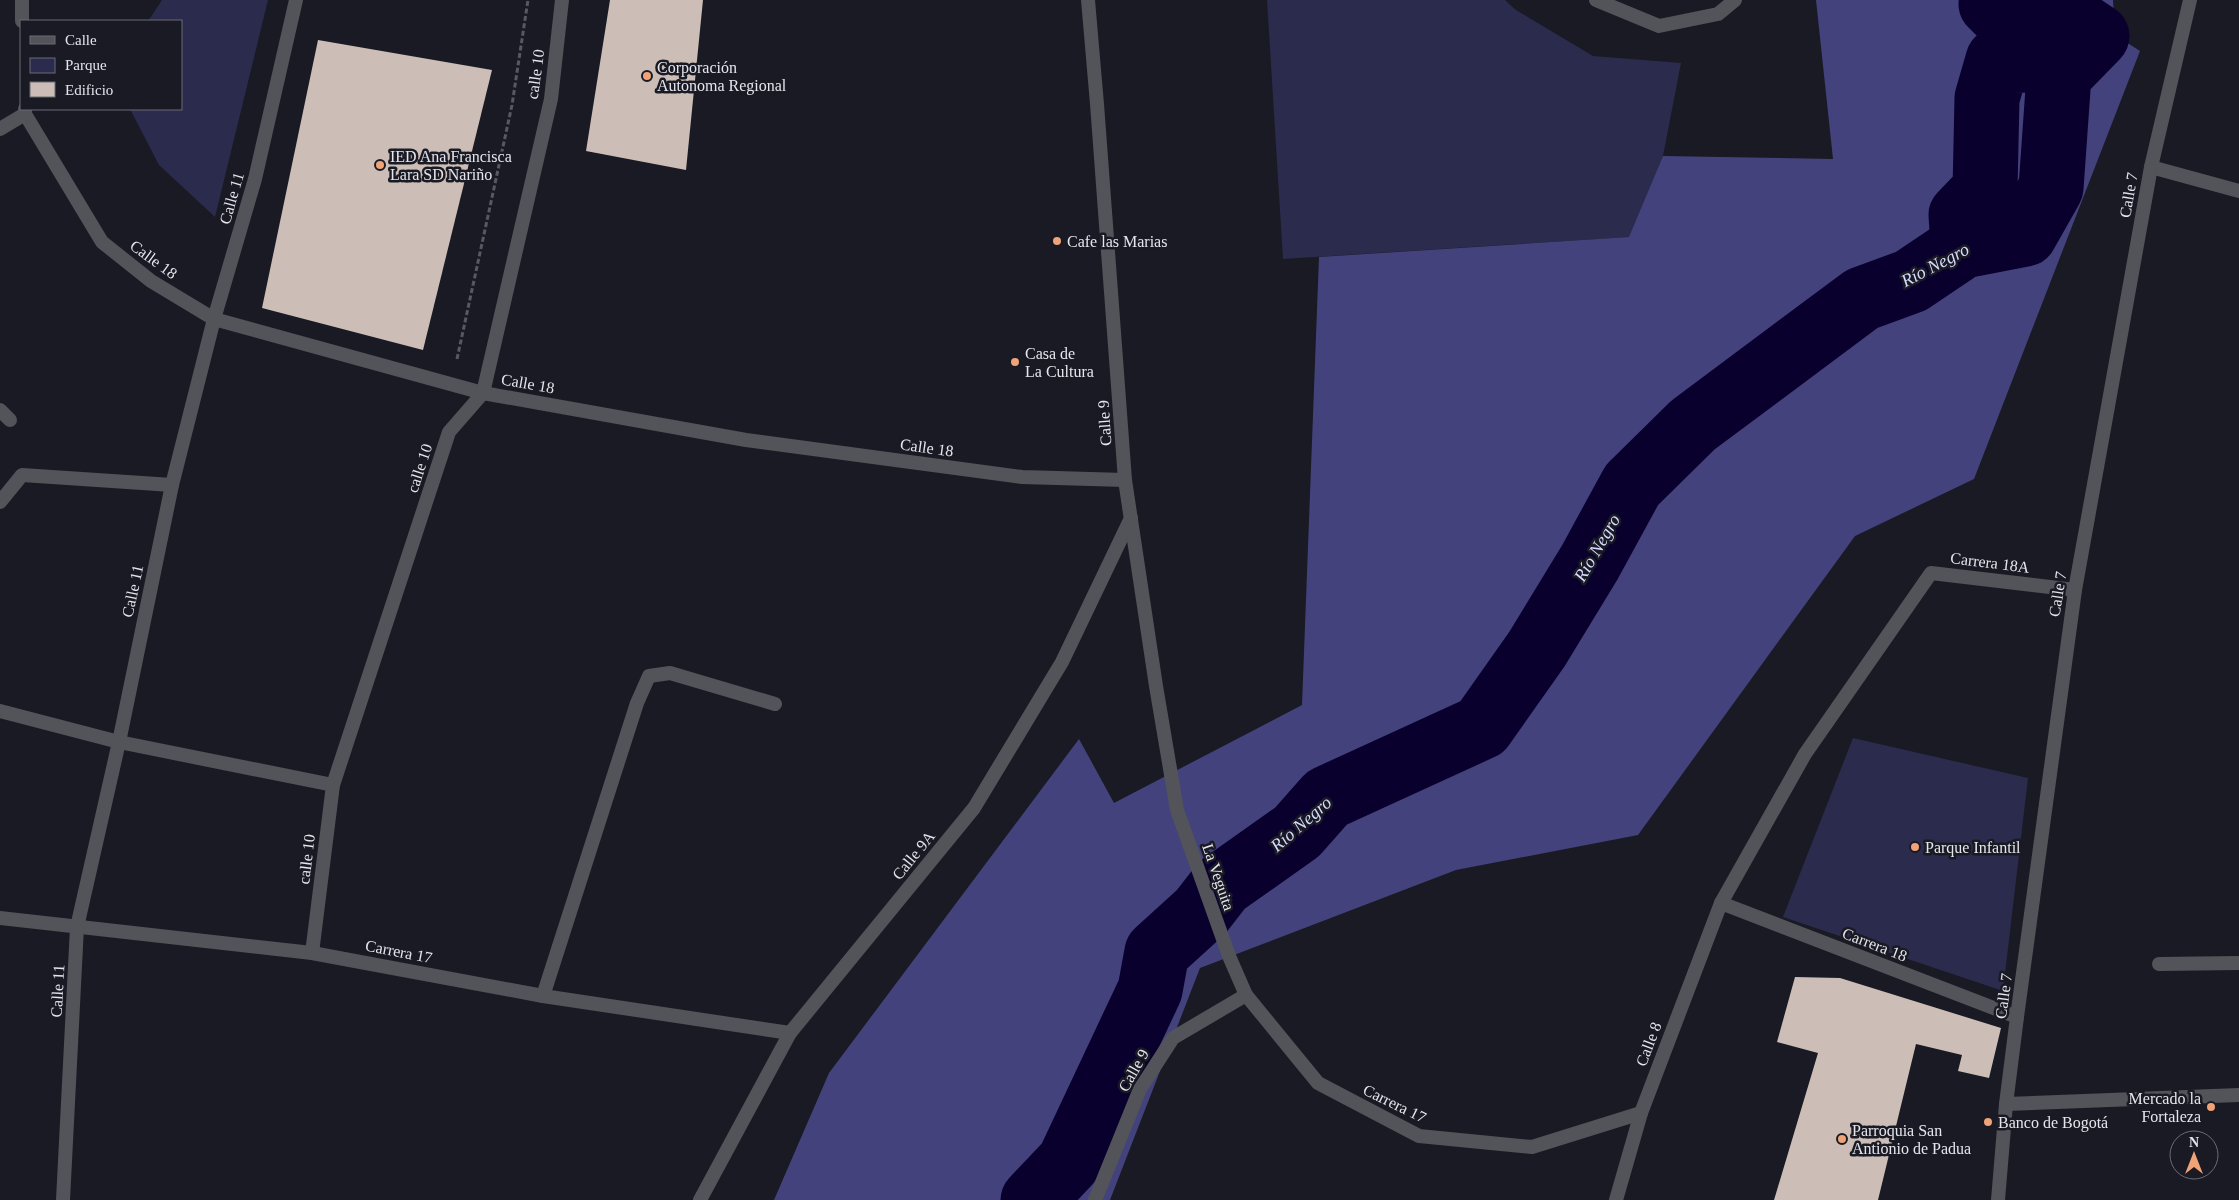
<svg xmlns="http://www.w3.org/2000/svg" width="2239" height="1200" viewBox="0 0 2239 1200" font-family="Georgia,serif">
<rect width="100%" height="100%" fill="#191a24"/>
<g fill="#2b2b4d">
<polygon points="162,0 268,0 215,217 159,165 130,109 181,109 181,21 148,21"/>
<polygon points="1267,0 1505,0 1516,10 1593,56 1681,63 1663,156 1630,237 1283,259"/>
<polygon points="1853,738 2028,778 2003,991 1783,917"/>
</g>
<polygon fill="#44427c" points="1816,0 2113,0 2115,35 2140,51 1974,479 1855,536 1638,835 1456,870 1200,968 1110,1200 774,1200 829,1073 1079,739 1114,803 1302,705 1319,257 1629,237 1663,156 1833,159"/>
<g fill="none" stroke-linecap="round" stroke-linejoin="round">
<g stroke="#0a002e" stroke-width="65">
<path d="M1963 246 1961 215 1985 190 1987 98 1998 60C2032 62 2048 59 2079 44"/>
<polyline points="1033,1200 1069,1162 1150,990 1157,952 1201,912 1222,885 1297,832 1327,798 1482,727 1537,649 1590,562 1632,485 1693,425 1862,299 1911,281 1963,246 2025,234 2051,188 2059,75 2097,36 2073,20 2041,5 2007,20 1991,4 1992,0"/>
</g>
</g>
<g fill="#ccbeb6">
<polygon points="610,0 703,0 686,170 586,151"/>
<polygon points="318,40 492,70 423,350 262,308"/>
<polygon points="1795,977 1840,978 2001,1028 1989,1078 1958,1071 1962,1055 1916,1044 1878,1200 1774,1200 1818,1053 1777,1042"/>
</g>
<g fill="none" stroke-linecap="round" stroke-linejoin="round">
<polyline stroke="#585861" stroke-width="3" stroke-dasharray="5 2.5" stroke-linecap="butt" points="457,359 512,105 528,0"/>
<polyline stroke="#535459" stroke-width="14" points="2159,964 2239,963"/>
<g stroke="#535459" stroke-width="14">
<polyline points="22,0 22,21"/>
<polyline points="25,109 25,114 102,242 151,281 214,319 483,393 746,440 1022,477 1125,480"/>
<polyline points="0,129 25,114"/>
<polyline points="2151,167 2239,191"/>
<polyline points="0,410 10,420"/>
<polyline points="0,502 22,475 172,485"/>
<polyline points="0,711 119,742 333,785"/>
<polyline points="1721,903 1805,754 1931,573 2075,590"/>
<polyline points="0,918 312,953 543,996 790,1033"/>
<polyline points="312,953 333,785 449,432 483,393 551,99 562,0"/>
<polyline points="543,996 637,703 649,676 670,673 775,704"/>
<polyline points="2017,1017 2075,590 2151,167 2190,0"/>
<polyline points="63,1200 77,927 119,742 172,485 214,319 255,179 296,0"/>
<polyline points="700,1200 790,1033 974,808 1062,662 1131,518"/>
<polyline points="1095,1200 1140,1089 1173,1038 1246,995"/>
<polyline points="1998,1200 2006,1104"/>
</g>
<g stroke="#535459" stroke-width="14">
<polyline points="1088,0 1097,104 1125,480 1156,686 1177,810 1229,956 1246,995 1318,1083 1419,1136 1532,1147 1641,1113"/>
<polyline points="1596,0 1659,26 1718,14 1735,0"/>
<polyline points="1616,1200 1641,1113 1721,903 2017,1017 2006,1104 2239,1095"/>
</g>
</g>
<g fill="#efa377" stroke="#191a24" stroke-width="2">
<circle cx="647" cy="76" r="5"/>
<circle cx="380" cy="165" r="5"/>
<circle cx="1057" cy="241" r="5"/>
<circle cx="1015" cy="362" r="5"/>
<circle cx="1915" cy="847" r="5"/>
<circle cx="2211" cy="1107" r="5"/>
<circle cx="1988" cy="1122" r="5"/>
<circle cx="1842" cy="1139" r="5"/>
</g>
<g text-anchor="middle" stroke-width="5" stroke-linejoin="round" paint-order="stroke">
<g font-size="16" fill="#e5e5ec" stroke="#191a24" text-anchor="start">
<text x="657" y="73">Corporación<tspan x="657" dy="18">Autonoma Regional</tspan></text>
<text x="390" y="162">IED Ana Francisca<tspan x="390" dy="18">Lara SD Nariño</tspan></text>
<text x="1067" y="247">Cafe las Marias</text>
<text x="1025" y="359">Casa de<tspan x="1025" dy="18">La Cultura</tspan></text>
<text x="1925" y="853">Parque Infantil</text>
<text x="2201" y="1104" text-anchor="end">Mercado la<tspan x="2201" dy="18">Fortaleza</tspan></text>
<text x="1998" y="1128">Banco de Bogotá</text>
<text x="1852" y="1136">Parroquia San<tspan x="1852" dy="18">Antionio de Padua</tspan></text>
</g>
<g font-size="16" fill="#e5e5ec" stroke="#191a24">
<text transform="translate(535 74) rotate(-82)" y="6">calle 10</text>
<text transform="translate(2128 195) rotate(-80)" y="6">Calle 7</text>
<text transform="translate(231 198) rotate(-74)" y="6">Calle 11</text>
<text transform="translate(154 259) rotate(36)" y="6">Calle 18</text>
<text transform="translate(528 383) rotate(10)" y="6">Calle 18</text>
<text transform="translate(1104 423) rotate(-94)" y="6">Calle 9</text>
<text transform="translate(927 447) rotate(8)" y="6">Calle 18</text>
<text transform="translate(419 468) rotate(-72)" y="6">calle 10</text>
<text transform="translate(1990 562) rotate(7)" y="6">Carrera 18A</text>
<text transform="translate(132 591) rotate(-78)" y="6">Calle 11</text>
<text transform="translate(2057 594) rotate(-81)" y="6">Calle 7</text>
<text transform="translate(913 855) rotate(-51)" y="6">Calle 9A</text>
<text transform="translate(306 859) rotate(-83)" y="6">calle 10</text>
<text transform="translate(1219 877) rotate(71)" y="6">La Veguita</text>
<text transform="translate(1875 944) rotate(21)" y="6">Carrera 18</text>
<text transform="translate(399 951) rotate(11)" y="6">Carrera 17</text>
<text transform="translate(57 991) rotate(-87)" y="6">Calle 11</text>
<text transform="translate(2003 996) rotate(-82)" y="6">Calle 7</text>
<text transform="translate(1648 1044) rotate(-69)" y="6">Calle 8</text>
<text transform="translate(1133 1070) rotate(-61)" y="6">Calle 9</text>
<text transform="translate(1395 1103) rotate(26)" y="6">Carrera 17</text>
</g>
<g font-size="18" font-style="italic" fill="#d8daff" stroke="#191a24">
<text transform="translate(1935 265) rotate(-28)" y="6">Río Negro</text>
<text transform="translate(1597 548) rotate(-60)" y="6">Río Negro</text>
<text transform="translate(1301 824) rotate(-41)" y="6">Río Negro</text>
</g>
</g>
<rect x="20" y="20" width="162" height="90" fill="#191a24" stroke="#6b6b74"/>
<rect x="30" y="36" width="25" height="8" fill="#535459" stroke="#6b6b74"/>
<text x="65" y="45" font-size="15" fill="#e5e5ec">Calle</text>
<rect x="30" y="58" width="25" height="15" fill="#2b2b4d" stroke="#6b6b74"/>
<text x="65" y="70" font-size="15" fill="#e5e5ec">Parque</text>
<rect x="30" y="82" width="25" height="15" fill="#ccbeb6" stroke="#6b6b74"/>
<text x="65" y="95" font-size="15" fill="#e5e5ec">Edificio</text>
<g transform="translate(2194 1155)"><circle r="24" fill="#191a24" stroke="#6b6b74"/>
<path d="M0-4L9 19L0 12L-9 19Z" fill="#efa377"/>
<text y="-8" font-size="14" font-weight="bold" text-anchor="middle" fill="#e5e5ec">N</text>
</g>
</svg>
